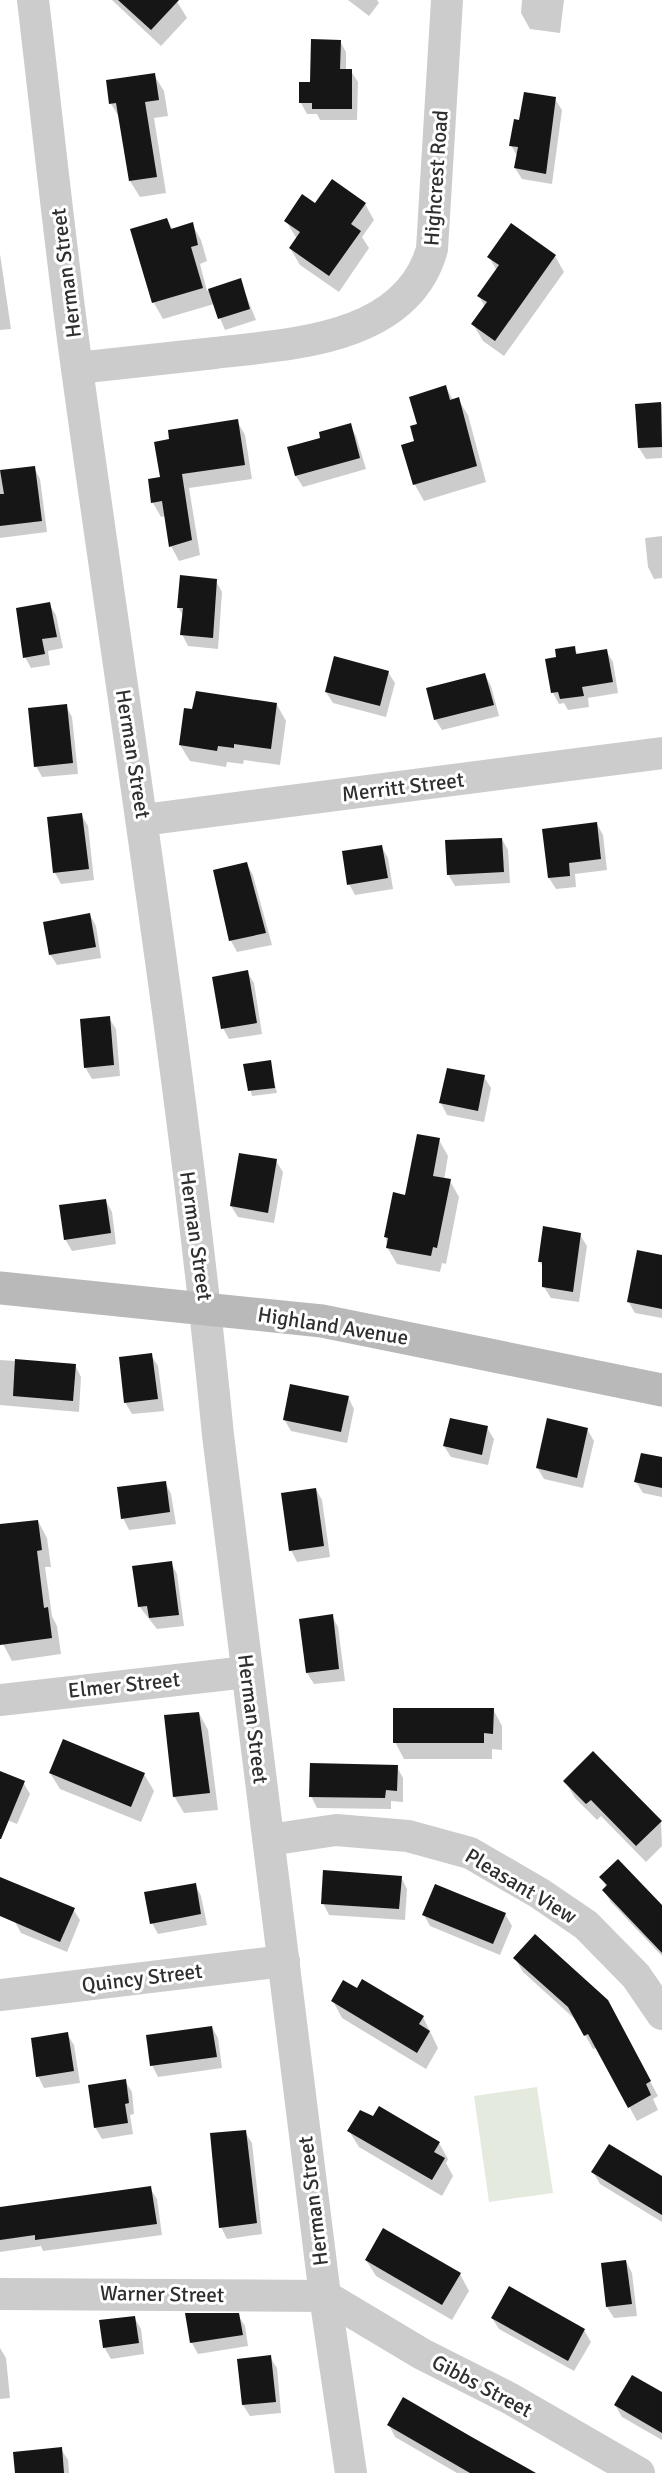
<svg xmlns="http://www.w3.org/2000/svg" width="662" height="2473" viewBox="0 0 662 2473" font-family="Signika,sans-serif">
<rect width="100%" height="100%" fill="#fff"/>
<polygon fill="#e4ebde" points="537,2087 553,2193 489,2202 474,2096"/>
<g fill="#0003">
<polygon points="112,0 176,0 187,18 161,46"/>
<polygon points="348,0 377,0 379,3 369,16"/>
<polygon points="522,0 564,0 560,33 530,29 521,13"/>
<polygon points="340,41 346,52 346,71 351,71 358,82 357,120 320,120 317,114 307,114 301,103"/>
<polygon points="154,75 164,91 168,116 154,118 166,193 140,197 130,181 121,120 111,104"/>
<polygon points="555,99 562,110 552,184 522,179 515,168 517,156 511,145 520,122"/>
<polygon points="365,204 374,220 362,237 369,248 339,292 300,265 290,248 297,239 286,221 316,205"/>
<polygon points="167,219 173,230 192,224 201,240 207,261 200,264 207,291 240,280 256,320 225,330 214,304 163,319 154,303 131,230"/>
<polygon points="0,254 11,329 0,330"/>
<polygon points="555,256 564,272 504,356 483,341 473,324 485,307 479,296 497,271 489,257"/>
<polygon points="446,387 453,400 458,399 468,415 486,482 424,501 415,485 403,446 416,442 418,425"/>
<polygon points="662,404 662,458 646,459 639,448 637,405"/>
<polygon points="237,421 245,435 252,479 189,488 200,555 179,561 171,546 166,516 161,517 153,503 161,478"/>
<polygon points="350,425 356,436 366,469 303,487 296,476 289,448 322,439"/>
<polygon points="34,467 40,479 47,532 0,538 0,472"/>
<polygon points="662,536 662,578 654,579 648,567 645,538"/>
<polygon points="216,581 222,592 218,649 188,646 182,634 184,617 178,607"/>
<polygon points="49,604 56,615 63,648 48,651 50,665 31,668 25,657"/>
<polygon points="574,648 578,655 606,651 613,662 618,693 588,698 589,707 568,710 564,703 559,704 553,693 558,659"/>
<polygon points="388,672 395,683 386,717 333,703 326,692"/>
<polygon points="485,675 491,686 499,716 442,730 435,719"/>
<polygon points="277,705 286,721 280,765 244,760 243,764 227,762 226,767 190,761 180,745"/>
<polygon points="66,706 72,717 78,774 42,777 36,766"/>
<polygon points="81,814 88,826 94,880 61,884 55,873"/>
<polygon points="597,824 603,835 607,870 575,874 576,887 556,889 549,878 544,830"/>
<polygon points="502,839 508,850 510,883 455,886 448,874"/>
<polygon points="381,846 388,858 393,889 355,895 349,884"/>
<polygon points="247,864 253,875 272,945 237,952 231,941 215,871"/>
<polygon points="90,915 96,926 101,958 57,965 50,954"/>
<polygon points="247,972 254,983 262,1034 229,1039 223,1028"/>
<polygon points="109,1018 116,1029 120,1076 92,1079 85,1067"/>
<polygon points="270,1062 277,1093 252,1096 245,1066"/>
<polygon points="484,1077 491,1088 484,1122 447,1115 441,1103"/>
<polygon points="439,1140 448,1156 444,1180 450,1181 459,1197 446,1264 442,1263 440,1272 397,1264 387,1247 386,1237"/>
<polygon points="276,1161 283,1172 274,1223 238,1217 231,1206"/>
<polygon points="106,1201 112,1212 116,1244 72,1251 65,1239"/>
<polygon points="580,1235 587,1246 579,1302 551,1298 544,1287 544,1268 539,1261"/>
<polygon points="662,1257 662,1318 635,1313 628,1301"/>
<polygon points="151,1355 158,1366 164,1411 132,1414 125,1402"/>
<polygon points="0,1360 75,1365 81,1377 79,1412 0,1405"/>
<polygon points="348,1397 354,1409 347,1443 291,1431 284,1419"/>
<polygon points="487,1428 494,1439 488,1465 451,1457 444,1446"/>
<polygon points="587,1429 594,1441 583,1488 544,1479 537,1467"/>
<polygon points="662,1459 662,1497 643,1493 636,1482"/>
<polygon points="165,1482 171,1494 176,1524 129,1530 123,1518"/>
<polygon points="316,1489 322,1500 330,1557 297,1562 291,1550"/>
<polygon points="38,1521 47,1538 51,1567 45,1567 52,1616 57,1626 61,1654 12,1661 3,1644 0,1632 0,1526"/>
<polygon points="171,1563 177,1574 184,1626 157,1629 139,1606"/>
<polygon points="332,1616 338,1627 345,1681 314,1684 307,1673"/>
<polygon points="493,1709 502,1726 502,1750 492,1749 492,1759 404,1759 395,1742"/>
<polygon points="199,1713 208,1730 218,1810 184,1813 174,1796"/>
<polygon points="397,1767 403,1778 403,1802 391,1801 391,1809 317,1808 311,1796"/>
<polygon points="0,1773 23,1782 30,1794 17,1824 0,1817"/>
<polygon points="50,1773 144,1774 154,1791 141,1822 60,1789"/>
<polygon points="565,1781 661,1822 662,1846 646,1862 601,1816 597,1820 575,1798"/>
<polygon points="401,1877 407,1889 405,1920 329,1915 323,1903"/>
<polygon points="601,1877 662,1907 662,1956 611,1902 604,1891 607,1888"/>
<polygon points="195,1884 201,1896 207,1925 158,1934 152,1923"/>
<polygon points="73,1909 80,1920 67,1952 21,1933 15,1922"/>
<polygon points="505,1914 512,1926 500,1955 430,1926 424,1915"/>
<polygon points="515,1958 615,2016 658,2096 653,2099 658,2110 637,2121 597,2048 593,2049 577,2021 523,1972"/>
<polygon points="333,2001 423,2017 438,2048 426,2069 342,2018"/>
<polygon points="212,2027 218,2038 222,2068 158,2077 152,2065"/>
<polygon points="67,2034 74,2045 80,2083 44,2088 38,2076"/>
<polygon points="125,2081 132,2092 134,2114 130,2115 133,2134 102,2139 95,2127"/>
<polygon points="349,2131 439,2143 448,2159 446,2163 453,2176 442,2196 359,2147"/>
<polygon points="245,2132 252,2143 262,2234 227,2239 221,2227"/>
<polygon points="593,2172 662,2177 662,2222 600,2184"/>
<polygon points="150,2188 157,2199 162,2235 43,2251 41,2246 0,2252 0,2209"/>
<polygon points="366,2260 460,2274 469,2291 452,2320 376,2276"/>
<polygon points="626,2261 632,2273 637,2316 614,2318 607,2307 603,2264"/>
<polygon points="509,2288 584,2330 591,2342 574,2371 499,2329 492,2318"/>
<polygon points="187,2315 238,2315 245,2326 248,2346 198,2354 192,2343"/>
<polygon points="134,2317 141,2329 144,2354 111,2359 104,2347"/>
<polygon points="0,2348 6,2358 10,2398 0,2399"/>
<polygon points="270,2357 277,2368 281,2413 250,2416 243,2405 239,2360"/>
<polygon points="662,2394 662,2440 622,2417 615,2405"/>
<polygon points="389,2425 532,2473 457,2473 395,2437"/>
<polygon points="61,2449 68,2460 69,2473 16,2473"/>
</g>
<g fill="#161616">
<polygon points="118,0 179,0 151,30"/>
<polygon points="311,39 341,40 340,69 352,69 352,109 312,109 312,103 299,103 299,82 310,82"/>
<polygon points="155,73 159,100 145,102 157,177 129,181 116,103 109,104 106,80"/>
<polygon points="524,92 556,97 546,174 514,168 518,147 509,146 514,119 519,120"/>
<polygon points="332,179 366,203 351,224 361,231 329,276 289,248 300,232 284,221 302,194 315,203"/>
<polygon points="167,218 171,229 193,222 198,245 191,247 203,288 152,303 130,229"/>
<polygon points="511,223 556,255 495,341 471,324 487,302 477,296 499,265 487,257"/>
<polygon points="241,278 250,309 218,319 208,289"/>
<polygon points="446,385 450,400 459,397 477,466 413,485 401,445 414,441 410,426 417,424 409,397"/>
<polygon points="661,402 662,447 638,448 635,404"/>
<polygon points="238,419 245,465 182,474 192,540 169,547 162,501 151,503 148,479 160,477 154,442 169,439 168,430"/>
<polygon points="351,423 360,458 295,476 287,447 320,438 319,432"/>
<polygon points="35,466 42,521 0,526 0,494 4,494 0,470"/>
<polygon points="180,575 217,579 213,638 180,635 183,608 177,608"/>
<polygon points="50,602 57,637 42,639 45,654 23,658 16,608"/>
<polygon points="575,646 576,654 607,649 613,682 582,687 584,696 560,699 558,692 551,693 545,659 556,657 555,649"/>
<polygon points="334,656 389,671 380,706 325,692"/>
<polygon points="485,673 494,705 434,720 426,688"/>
<polygon points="196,691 277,703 271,749 234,744 234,748 218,746 217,751 179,745 184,708 192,709"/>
<polygon points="67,704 73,763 34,767 28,708"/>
<polygon points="82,813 89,869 53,873 47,817"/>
<polygon points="597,822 601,859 569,863 570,876 548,878 542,829"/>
<polygon points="502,838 504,872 447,875 445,840"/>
<polygon points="382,845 388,878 347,885 342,851"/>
<polygon points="247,862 266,933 229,941 213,870"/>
<polygon points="90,913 96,947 49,955 43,922"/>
<polygon points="248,970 257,1023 221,1029 212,977"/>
<polygon points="110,1016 114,1065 84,1068 80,1019"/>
<polygon points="271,1060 275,1088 248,1091 243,1064"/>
<polygon points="447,1068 485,1075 478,1111 439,1103"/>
<polygon points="417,1134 440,1138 433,1176 451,1179 437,1248 433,1247 431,1256 386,1248 388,1238 384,1237 393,1192 405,1195"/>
<polygon points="239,1153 277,1159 268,1213 230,1206"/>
<polygon points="106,1199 111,1233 64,1240 59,1205"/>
<polygon points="543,1226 581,1233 573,1292 542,1287 542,1262 538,1262"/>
<polygon points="637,1250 662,1255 662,1309 627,1302"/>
<polygon points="152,1353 158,1399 124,1403 119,1357"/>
<polygon points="15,1359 76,1364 73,1401 13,1396"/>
<polygon points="290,1384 349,1396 341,1432 283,1420"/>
<polygon points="450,1418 488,1426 482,1455 443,1446"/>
<polygon points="547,1418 588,1428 577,1478 536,1468"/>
<polygon points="641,1453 662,1457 662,1488 634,1482"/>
<polygon points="166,1481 170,1512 121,1519 117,1487"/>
<polygon points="316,1488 324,1546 289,1551 281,1493"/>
<polygon points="38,1520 42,1550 37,1551 44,1608 48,1607 52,1638 0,1645 0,1524"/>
<polygon points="172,1561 179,1615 149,1618 147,1606 138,1607 132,1566"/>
<polygon points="333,1614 339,1669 306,1673 299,1619"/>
<polygon points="393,1708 494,1708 493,1734 484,1733 484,1743 393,1743"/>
<polygon points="199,1712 210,1793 173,1797 164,1715"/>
<polygon points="63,1739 145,1773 131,1807 49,1773"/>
<polygon points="593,1751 662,1821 636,1846 591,1800 586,1804 563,1781"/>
<polygon points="310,1763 398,1765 397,1791 386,1790 385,1798 309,1797"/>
<polygon points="0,1771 25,1781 1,1839 0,1839"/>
<polygon points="618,1859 662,1905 662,1953 602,1890 607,1885 599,1877"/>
<polygon points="323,1870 402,1876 399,1909 321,1904"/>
<polygon points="0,1877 75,1908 60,1942 0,1916"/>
<polygon points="196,1883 201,1914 150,1924 144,1892"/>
<polygon points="435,1884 506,1913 493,1944 422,1915"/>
<polygon points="535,1934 608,2000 651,2081 646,2084 651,2095 628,2108 588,2034 584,2036 568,2007 513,1958"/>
<polygon points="362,1979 424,2016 419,2024 430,2031 417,2053 331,2001 343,1980 357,1988"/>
<polygon points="212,2026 217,2057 150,2066 146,2035"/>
<polygon points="68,2032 74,2071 36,2077 31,2038"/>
<polygon points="126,2079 129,2103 125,2104 128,2123 94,2128 88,2085"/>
<polygon points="379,2106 440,2142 434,2152 445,2158 432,2180 347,2131 360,2110 373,2116"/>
<polygon points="246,2130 257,2223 219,2228 210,2133"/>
<polygon points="609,2144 662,2176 662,2215 591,2172"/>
<polygon points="151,2186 157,2224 35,2240 35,2235 0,2240 0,2207"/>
<polygon points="383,2228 461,2273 442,2305 365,2260"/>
<polygon points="626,2260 632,2304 606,2307 601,2263"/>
<polygon points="509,2286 585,2329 568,2361 491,2318"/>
<polygon points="185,2313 239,2313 243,2335 190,2343"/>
<polygon points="135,2316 139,2343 103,2348 99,2320"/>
<polygon points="271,2355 276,2402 242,2405 237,2359"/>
<polygon points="632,2375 662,2392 662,2433 614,2405"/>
<polygon points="403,2397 470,2436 536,2473 470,2473 387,2425"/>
<polygon points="62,2447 64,2473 15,2473 13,2452"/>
</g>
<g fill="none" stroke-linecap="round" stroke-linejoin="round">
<g stroke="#ccc" stroke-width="32">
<path d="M33 0C47 118 59 236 75 354 124 714 183 1073 218 1435L325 2296 351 2473"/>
<path d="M77 368C123 363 169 358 215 353 291 344 407 340 432 249L447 0"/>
<polyline points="143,820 662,753"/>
<polyline points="0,1700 247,1672"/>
<polyline points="269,1840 336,1830 408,1836 470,1853 539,1893 586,1925 636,1976 662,2014"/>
<polyline points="0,1995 284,1961"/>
<polyline points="0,2294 325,2296 422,2354 511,2399 639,2473"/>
</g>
<polyline stroke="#b9b9b9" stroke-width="33" points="0,1288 322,1321 662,1390"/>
</g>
<g text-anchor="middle" stroke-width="6" stroke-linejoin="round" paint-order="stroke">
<g font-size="21" fill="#2f2f2f" stroke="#fff">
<text transform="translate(436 178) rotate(-86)" y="7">Highcrest Road</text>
<text transform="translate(66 273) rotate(-97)" y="7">Herman Street</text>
<text transform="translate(133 754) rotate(81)" y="7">Herman Street</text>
<text transform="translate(403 787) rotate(-7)" y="7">Merritt Street</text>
<text transform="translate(196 1236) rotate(82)" y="7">Herman Street</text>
<text transform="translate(333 1326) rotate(9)" y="7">Highland Avenue</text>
<text transform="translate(124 1685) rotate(-6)" y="7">Elmer Street</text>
<text transform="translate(253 1719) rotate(83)" y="7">Herman Street</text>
<text transform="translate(521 1886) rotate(31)" y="7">Pleasant View</text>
<text transform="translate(142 1978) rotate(-7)" y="7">Quincy Street</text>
<text transform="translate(313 2201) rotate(-97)" y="7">Herman Street</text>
<text transform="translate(162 2294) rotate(1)" y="7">Warner Street</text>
<text transform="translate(482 2386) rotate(28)" y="7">Gibbs Street</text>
</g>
</g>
</svg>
